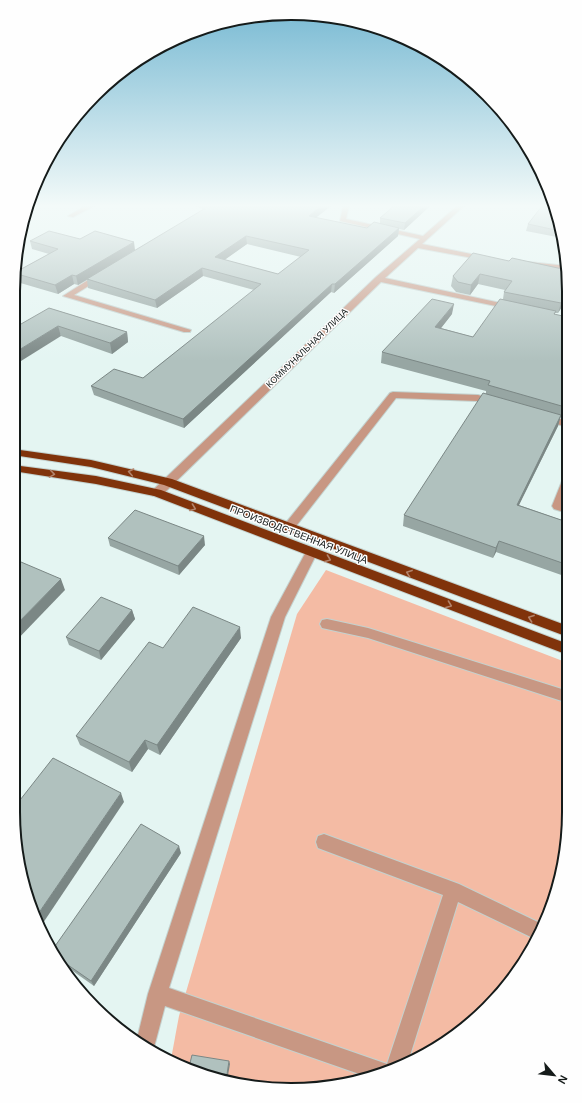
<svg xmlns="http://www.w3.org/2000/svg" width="582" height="1103" viewBox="0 0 582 1103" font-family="Arial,sans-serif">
<rect width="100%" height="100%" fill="#e4f5f2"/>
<polygon fill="#f4bba4" points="326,570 568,663 568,830 559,884 540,935 512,981 474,1021 398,1069 309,1089 219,1081 171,1059 179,1016 297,614"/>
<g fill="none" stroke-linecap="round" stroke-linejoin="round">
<g stroke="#c3d2cf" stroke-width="2">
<g id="minor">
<polygon points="85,206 94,206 73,217 68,216"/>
<polygon points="343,206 349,206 346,219 423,236 457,206 464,206 422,244 486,257 490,259 489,261 418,248 385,278 510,305 514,307 510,309 381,282 161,496 153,496 151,493 153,490 376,277 420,239 340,221"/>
<polygon points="529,262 567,266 567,270 532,266 529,266"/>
<polygon points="99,273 106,275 74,295 191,330 190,332 184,332 63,296"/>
<polygon points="393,392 478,395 498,401 500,403 495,406 477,401 396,398 293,530 285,530 283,527 285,524 390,393"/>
<polygon points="543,414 567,421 567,427 540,419 538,417 540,415"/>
<polygon points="567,477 567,495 564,504 567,505 567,513 554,509 552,506 562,481"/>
<polygon points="311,549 315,550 317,553 285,617 169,988 387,1064 443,895 318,848 316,842 318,836 324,834 459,884 544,925 537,940 458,902 408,1062 398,1069 365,1076 165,1006 153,1051 136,1043 148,994 271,617 307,550"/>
<polygon points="327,619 368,628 568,691 568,703 368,638 322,628 320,624 322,620"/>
</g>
</g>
<g stroke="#c3d2cf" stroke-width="2">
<g id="highway">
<polygon points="13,449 91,460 172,479 568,626 568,637 164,485 91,467 13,455"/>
<polygon points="13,465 96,476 161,490 568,644 568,655 154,496 96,484 13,471"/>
</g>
</g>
<use href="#minor" fill="#c89783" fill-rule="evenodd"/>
<use href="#highway" fill="#80330b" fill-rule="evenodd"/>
</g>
<g fill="#97a6a3" fill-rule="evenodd">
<polygon points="195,206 209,206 203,209"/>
<path d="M430 206 404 230 399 229 398 236 334 293 331 292 184 428 94 395 91 386 143 378 254 290 203 276 157 308 88 288 87 280 78 285 74 284 58 294 17 282 14 273 49 254 32 249 30 241 80 239 135 250 112 265 317 218 367 228 380 223V218ZM247 244 301 257 278 274 224 260Z"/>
<polygon points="554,206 562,238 526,231 528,224"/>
<polygon points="509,261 567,270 567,299 558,313 555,313 555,315 567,317 567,415 563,414 561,418 560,417 558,426 519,505 567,522 568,575 567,577 496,552 493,558 403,526 404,515 486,394 486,391 381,363 382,352 452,314 441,328 473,337 503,299 504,292 505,290 478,284 470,295 456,292 451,286 453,276"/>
<polygon points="49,308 127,332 128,342 112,354 61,336"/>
<polygon points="108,538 205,545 179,575 110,546"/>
<polygon points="132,610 135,619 101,660 69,645 66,637"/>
<polygon points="241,638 160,755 148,749 132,772 80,745 76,736 163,648"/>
<polygon points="181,853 94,986 60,962 53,949"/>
</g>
<g fill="#7b8785">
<polygon points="203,206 209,206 203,209"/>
<polygon points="321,206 331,206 308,224 309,216"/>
<polygon points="424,206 430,206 404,230 405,223"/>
<polygon points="399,228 398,236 334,293 335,284"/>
<polygon points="246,236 247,244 216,266 215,257"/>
<polygon points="134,242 135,250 78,285 76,276"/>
<polygon points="202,268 203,276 157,308 155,300"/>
<polygon points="480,274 478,284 470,295 471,285"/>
<polygon points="72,275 74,284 58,294 55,285"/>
<polygon points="332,284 331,292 184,428 183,419"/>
<polygon points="567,294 567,299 558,313 561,303"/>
<polygon points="454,304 452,314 434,337 435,327"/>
<polygon points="58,326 61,336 13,366 14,353"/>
<polygon points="127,332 128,342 112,354 110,343"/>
<polygon points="567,403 563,414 561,418 565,407"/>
<polygon points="561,415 558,426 514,515 517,505"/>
<polygon points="204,536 205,545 179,575 178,566"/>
<polygon points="499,541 496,552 493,558 496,548"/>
<polygon points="61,579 65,590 13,644 13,628"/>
<polygon points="132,610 135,619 101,660 99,651"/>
<polygon points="240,627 241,638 160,755 157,745"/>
<polygon points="145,740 148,749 132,772 129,762"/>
<polygon points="121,793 124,802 41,926 36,917"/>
<polygon points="179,846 181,853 94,986 91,981"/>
<polygon points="229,1061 230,1064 227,1081 226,1081"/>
</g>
<g fill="#b0c1be" stroke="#7b8785" fill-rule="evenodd">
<path d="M209 206H321L309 216 367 228 374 222 399 228 335 284H332L183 419 91 386 114 369 143 378 261 284 202 268 155 300 87 279ZM246 236 309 250 278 274 215 257Z"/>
<polygon points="394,206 424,206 405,223 380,218"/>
<polygon points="542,206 554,206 560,231 528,224"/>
<polygon points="49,231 80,239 95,231 134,242 76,276 72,275 55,285 14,273 58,249 30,241"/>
<polygon points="473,253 509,261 512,258 567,270 567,294 561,303 504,292 512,281 480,274 471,285 458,282 453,276"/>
<polygon points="432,299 454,304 435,327 473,337 500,299 556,311 554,314 567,317 567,403 565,407 488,385 490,381 382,352"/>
<polygon points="49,308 127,332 110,343 58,326 14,353 14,328"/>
<polygon points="483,393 561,415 517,505 567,522 568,565 499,541 496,548 404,515"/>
<polygon points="135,510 204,536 178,566 108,538"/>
<polygon points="21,562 61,579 13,628 13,569"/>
<polygon points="101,597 132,610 99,651 66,637"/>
<polygon points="193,607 240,627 157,745 145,740 129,762 76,736 149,642 163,648"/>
<polygon points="53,758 121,793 36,917 28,902 13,812 13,809"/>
<polygon points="141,824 179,846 91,981 58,958 53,949"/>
<polygon points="192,1055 229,1061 226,1081 219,1081 189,1067"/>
</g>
<defs><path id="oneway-chevron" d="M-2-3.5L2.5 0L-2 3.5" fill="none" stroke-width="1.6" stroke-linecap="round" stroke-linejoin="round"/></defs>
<g stroke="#b2846c">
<use href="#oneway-chevron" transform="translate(131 472) rotate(-168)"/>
<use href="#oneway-chevron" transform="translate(52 474) rotate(9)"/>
<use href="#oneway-chevron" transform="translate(193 508) rotate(21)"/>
<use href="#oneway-chevron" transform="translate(328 559) rotate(21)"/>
<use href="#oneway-chevron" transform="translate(409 573) rotate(-160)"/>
<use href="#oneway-chevron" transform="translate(449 605) rotate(21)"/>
<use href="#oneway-chevron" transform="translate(531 618) rotate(-160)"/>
</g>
<linearGradient id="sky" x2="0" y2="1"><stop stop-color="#75b8d2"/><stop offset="0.57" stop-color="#f3faf9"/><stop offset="1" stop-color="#f3faf9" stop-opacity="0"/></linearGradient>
<rect width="582" height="361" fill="url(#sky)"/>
<g text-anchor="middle" stroke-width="3" stroke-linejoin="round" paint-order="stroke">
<g font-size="9" fill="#151b1a" stroke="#fefefe">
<text transform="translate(307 348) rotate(-44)" y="3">КОММУНАЛЬНАЯ УЛИЦА</text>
</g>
<g font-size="10" fill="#151b1a" stroke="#fefefe">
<text transform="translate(299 534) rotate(21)" y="4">ПРОИЗВОДСТВЕННАЯ УЛИЦА</text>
</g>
</g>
<path d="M0 0H582V1103H0ZM291 20H291A271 271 0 0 1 562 291V812A271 271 0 0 1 291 1083H291A271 271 0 0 1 20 812V291A271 271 0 0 1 291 20Z" fill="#fefefe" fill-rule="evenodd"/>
<path fill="none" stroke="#151b1a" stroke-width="2" d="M291 20H291A271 271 0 0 1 562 291V812A271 271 0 0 1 291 1083H291A271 271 0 0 1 20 812V291A271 271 0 0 1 291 20Z"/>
<g transform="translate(554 1075) rotate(118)" stroke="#fefefe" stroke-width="3" paint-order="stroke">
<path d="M0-3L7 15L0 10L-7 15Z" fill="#151b1a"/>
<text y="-6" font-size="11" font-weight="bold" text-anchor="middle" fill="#151b1a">N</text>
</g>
</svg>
